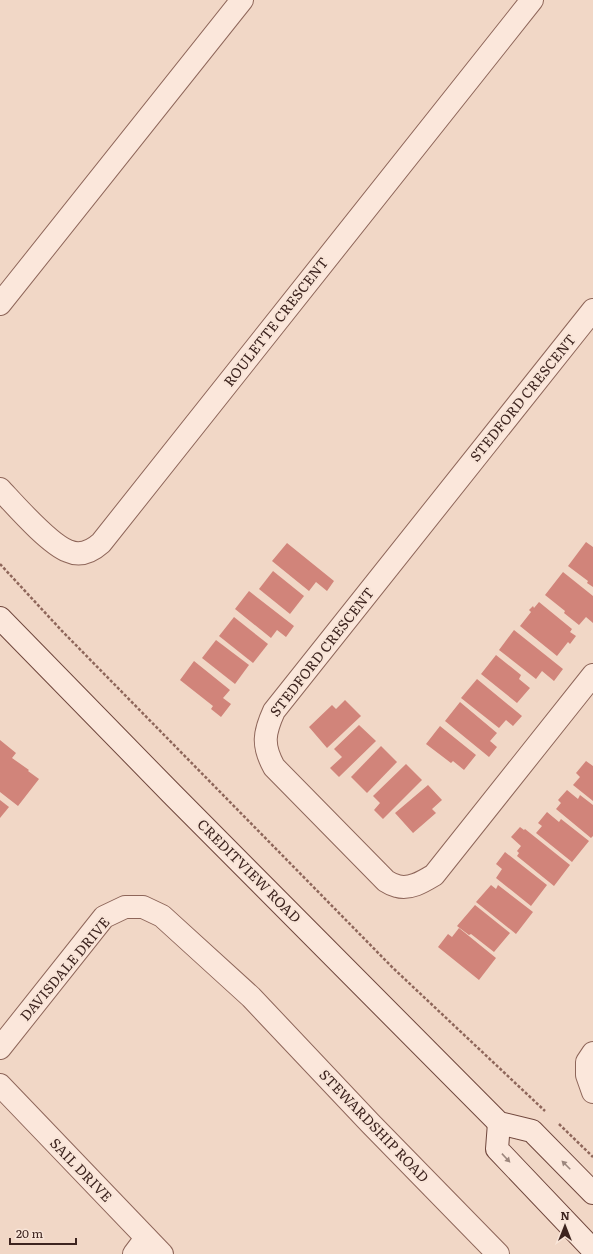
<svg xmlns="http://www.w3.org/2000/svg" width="593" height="1254" viewBox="0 0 593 1254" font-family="Literata,serif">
<rect width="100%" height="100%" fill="#f1d7c6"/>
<g fill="#d1847a">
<polygon points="586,542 593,547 593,587 587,583 588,581 568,566"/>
<polygon points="287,543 334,581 327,591 316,582 309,591 272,561"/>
<polygon points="273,571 304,596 290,614 259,589"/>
<polygon points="563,572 593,596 593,623 586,617 579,625 564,613 565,611 545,595"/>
<polygon points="249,591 294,626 286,637 277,630 271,638 235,609"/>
<polygon points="539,602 572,629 570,632 576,636 570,644 568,642 557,656 520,626 531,612 529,610 533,606 534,608"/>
<polygon points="234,617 268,644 253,663 219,636"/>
<polygon points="514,630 563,669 554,681 542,671 536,679 499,650"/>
<polygon points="216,640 249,665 235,684 202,658"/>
<polygon points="496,655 521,675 519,679 530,688 517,703 481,674"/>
<polygon points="194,661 230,690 223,698 231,704 221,717 211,709 213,706 180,680"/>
<polygon points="477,679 522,716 513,726 506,720 499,728 461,698"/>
<polygon points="345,700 361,716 327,748 309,727 332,705 336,709"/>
<polygon points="460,702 497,733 490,741 497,747 489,757 445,721"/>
<polygon points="359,725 376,741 339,777 330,768 342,757 334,749"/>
<polygon points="440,726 476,755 464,770 453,761 451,763 426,744"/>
<polygon points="0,740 16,753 12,758 29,770 28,771 39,779 18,806 0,792"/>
<polygon points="381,746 397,762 367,793 351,777"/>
<polygon points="586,761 593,766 593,801 573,785 580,777 576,773"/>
<polygon points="406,764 422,780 383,819 374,810 380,803 373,796"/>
<polygon points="428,785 442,800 432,809 436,813 413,833 395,813"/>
<polygon points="567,790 578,799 580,795 593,805 593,836 591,838 556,809 561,803 558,800"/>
<polygon points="0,800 9,807 0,818"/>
<polygon points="547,812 559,822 561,819 589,841 572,862 536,833 542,826 538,823"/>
<polygon points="520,827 524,830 525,829 570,865 554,886 517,856 519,853 517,851 521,846 511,837"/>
<polygon points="505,852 547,885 531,906 496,878 502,869 496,864"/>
<polygon points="491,885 496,889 498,885 533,912 516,934 476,902"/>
<polygon points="475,905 510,933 494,952 471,934 469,935 457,926"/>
<polygon points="459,928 496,958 479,980 438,947 448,934 452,937"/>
</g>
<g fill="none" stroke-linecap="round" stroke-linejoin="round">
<g stroke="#8e665a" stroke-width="24">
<g id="street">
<polyline points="0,304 242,0"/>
<path d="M593 310 274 711C264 733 262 745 274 767L386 881C389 883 393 885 397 886 410 890 424 881 434 875L593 675"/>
<path d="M0 489C15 505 49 544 68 551 81 557 92 551 101 543L532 0"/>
<polyline points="0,1048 104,917 125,907 143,907 162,916 251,997 370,1123 498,1254"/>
<polyline points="593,1053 587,1062 587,1075 593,1092"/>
<polyline points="0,1085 162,1254"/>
<polyline points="134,1254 146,1238"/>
</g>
</g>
<g stroke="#70473d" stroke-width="24">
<g id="secondary">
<polyline points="0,618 172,794 499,1123 532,1131 593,1193"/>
<polyline points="499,1123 497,1149 593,1250"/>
</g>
</g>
<g stroke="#8e665a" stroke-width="2.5" stroke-dasharray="3 2" stroke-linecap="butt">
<polyline points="0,564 62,631 393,968 545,1111"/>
<polyline points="559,1124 593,1157"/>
</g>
<use href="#street" stroke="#fbe7db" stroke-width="22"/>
<use href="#secondary" stroke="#fbe7db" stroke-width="22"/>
</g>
<defs><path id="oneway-solid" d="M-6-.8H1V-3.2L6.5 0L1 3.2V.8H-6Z"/></defs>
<g fill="#9c867d">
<use href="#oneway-solid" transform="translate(506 1158) rotate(47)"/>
<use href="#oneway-solid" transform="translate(566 1165) rotate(-135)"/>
</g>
<g text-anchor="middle" stroke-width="4" stroke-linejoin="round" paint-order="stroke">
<g font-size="14" fill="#3d241f" stroke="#f8e4d7">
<text transform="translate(276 322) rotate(-52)" y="5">ROULETTE CRESCENT</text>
<text transform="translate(523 398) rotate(-51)" y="5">STEDFORD CRESCENT</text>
<text transform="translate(322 652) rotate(-52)" y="5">STEDFORD CRESCENT</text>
<text transform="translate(249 871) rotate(45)" y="5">CREDITVIEW ROAD</text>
<text transform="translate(65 969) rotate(-50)" y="5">DAVISDALE DRIVE</text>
<text transform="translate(374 1126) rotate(46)" y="5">STEWARDSHIP ROAD</text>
<text transform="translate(81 1170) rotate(46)" y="5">SAIL DRIVE</text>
</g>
</g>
<g transform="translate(565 1226)" stroke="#f8e4d7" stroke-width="3" paint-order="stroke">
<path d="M0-3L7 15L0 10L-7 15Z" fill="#3d241f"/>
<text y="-6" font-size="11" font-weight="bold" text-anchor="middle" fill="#3d241f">N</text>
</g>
<path d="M10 1238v6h66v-6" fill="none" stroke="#3d241f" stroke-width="2"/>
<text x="16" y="1238" font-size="12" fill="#3d241f" stroke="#f8e4d7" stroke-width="3" paint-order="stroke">20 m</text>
</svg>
